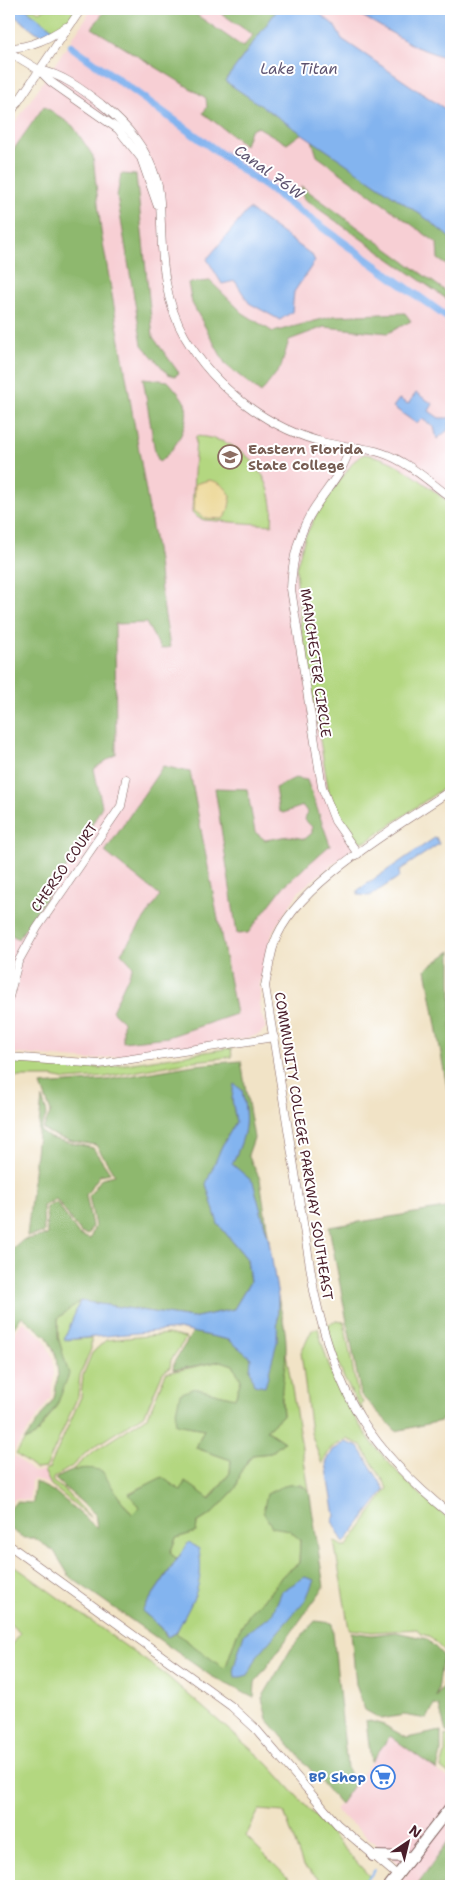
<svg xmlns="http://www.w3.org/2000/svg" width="460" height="1895" viewBox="0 0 460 1895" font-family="'Shantell Sans',sans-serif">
<rect width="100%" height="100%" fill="#fff"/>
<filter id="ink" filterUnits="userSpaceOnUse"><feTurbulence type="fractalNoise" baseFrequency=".02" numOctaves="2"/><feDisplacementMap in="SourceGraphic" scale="10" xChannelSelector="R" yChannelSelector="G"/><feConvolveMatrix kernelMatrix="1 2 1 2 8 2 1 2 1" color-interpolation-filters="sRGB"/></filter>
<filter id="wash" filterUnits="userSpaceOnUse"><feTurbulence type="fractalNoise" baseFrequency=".0096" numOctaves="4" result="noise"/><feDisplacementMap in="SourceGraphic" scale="20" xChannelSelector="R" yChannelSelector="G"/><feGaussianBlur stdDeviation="1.12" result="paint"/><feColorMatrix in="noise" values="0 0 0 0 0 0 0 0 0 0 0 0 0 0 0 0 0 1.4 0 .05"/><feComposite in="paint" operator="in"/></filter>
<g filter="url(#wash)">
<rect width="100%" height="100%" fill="#f1e3c6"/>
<g fill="#f7cfd4">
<polygon points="92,9 451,9 451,783 367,841 360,843 300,890 273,931 260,982 260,1012 266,1027 260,1034 248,1038 90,1060 9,1053 9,132"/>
<polygon points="23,1321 44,1339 53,1358 54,1375 51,1397 12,1454 33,1472 44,1471 51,1485 34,1479 31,1481 30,1500 15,1499 9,1505 9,1340"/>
<polygon points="390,1736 451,1780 451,1837 416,1886 394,1886 409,1872 335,1810"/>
</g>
<g fill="#b3d780" stroke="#7e7b56">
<polygon points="26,9 34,9 39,12 45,9 77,9 67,22 54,30"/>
<path d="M196 436C245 439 277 476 272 525L204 520 197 517 192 512Z"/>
<path d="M364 454C398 458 425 485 451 504V783L367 841C347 846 336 808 329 793L300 624 296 568 305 537 318 511 354 461Z"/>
<polygon points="231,1048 232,1057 194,1061 106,1077 67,1080 52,1077 9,1077 9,1061 100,1068"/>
<polygon points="80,1301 65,1340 91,1338 91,1349 80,1375 78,1396 46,1468 35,1469 16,1454 24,1441 35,1436 45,1423 57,1405 68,1374 58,1337 58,1318"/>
<polygon points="337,1321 344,1322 358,1396 363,1402 361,1406 371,1428 344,1378 327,1331 326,1325"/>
<path d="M318 1328C336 1409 387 1471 451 1520V1664L444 1675 446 1653 429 1636 421 1634 417 1629 372 1632 349 1629 334 1541 342 1546H347L388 1488 361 1445 347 1439 331 1448 322 1464 311 1433 301 1352 312 1330Z"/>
<polygon points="168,1334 186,1338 171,1360 170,1368 163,1372 145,1414 89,1450 71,1467 53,1478 53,1482 65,1490 92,1519 51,1485 44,1471 49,1469 81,1397 83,1375 92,1353 106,1340"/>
<polygon points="286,1353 309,1490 300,1484 272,1526 289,1529 300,1540 299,1563 283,1575 268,1595 252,1610 237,1634 225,1670 176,1633 195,1595 189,1542 177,1559 170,1553 176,1538 196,1532 197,1523 213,1513 236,1488 241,1471 252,1455 271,1453 284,1442 266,1430 283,1415 281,1382"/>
<polygon points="221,1361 233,1365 241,1380 235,1398 177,1424 204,1429 196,1448 231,1460 230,1473 209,1499 185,1481 181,1491 162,1478 129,1493 139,1507 132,1514 118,1496 73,1469 91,1453 148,1416 166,1373"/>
<polygon points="9,1562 167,1676 268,1764 370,1877 361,1886 328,1886 303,1866 284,1812 259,1810 246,1836 296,1886 9,1886 9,1648 20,1633 9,1623"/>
<polygon points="445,1735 451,1737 451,1776 441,1768 445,1753"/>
</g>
<g fill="#8eb86e" stroke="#6c6c4c">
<polygon points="106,9 188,9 243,47 253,35 215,9 278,9 225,81 302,133 287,144 258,127 250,130 245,145 203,113 207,107 206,98 92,28"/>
<polygon points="44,106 73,126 93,156 101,231 158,561 161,591 170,647 161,649 146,623 115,624 116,754 94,769 102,806 80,847 18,939 9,933 9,156"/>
<polygon points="312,140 427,219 450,238 451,268 438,259 437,243 317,156"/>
<polygon points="121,174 136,175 153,337 179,373 175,376 168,374 142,345 117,196"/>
<polygon points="301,186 451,295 451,302 303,198"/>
<polygon points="210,281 243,313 273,332 334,316 405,313 411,321 388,333 324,327 289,340 281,367 261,393 226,365 192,303 188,283"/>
<path d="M143 378 168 381C173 387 181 395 185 403 192 422 175 451 159 462L155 452Z"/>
<polygon points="163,766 190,772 236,1014 168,1037 123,1042 123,1021 112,1011 133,966 121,953 160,896 105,852"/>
<polygon points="295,778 307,780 330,845 284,886 248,933 237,934 215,788 247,789 255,832 265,840 289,836 305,839 312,833 312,827 305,820 307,812 303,806 283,813 279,811 275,788"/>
<polygon points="451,951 451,1110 426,969"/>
<path d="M241 1061 254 1138 248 1155 260 1179 269 1241 253 1183 232 1164C246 1135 248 1121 242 1090L232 1099 236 1122 222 1146 218 1224 247 1259 250 1282 234 1309 192 1318 80 1301 58 1318V1337L69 1374 57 1405 35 1436 24 1441 54 1398 58 1375 56 1356 47 1337 22 1316 9 1334V1250L11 1251 23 1240 47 1235 46 1207 56 1202 79 1235 90 1239 95 1226 89 1196 102 1178 115 1175 96 1145C77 1142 58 1140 43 1129L51 1112 41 1085 106 1080 194 1065Z"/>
<polygon points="42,1098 47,1113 40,1131 50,1138 93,1148 110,1173 100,1175 86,1195 92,1226 88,1235 81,1233 56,1199 43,1206 44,1233 27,1236"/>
<polygon points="451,1207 451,1407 441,1421 396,1431 361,1395 329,1227"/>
<path d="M278 1297C282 1315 287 1333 286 1352 285 1376 279 1388 283 1415L266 1430 284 1442 271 1453 252 1455 241 1471 236 1488 213 1513 197 1523 196 1532 176 1538 170 1553 177 1559 142 1611 162 1628 166 1637 176 1633 225 1669 237 1634 252 1610 268 1595 283 1575 299 1563 300 1540 289 1530 272 1527 263 1512 267 1494C282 1486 293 1480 309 1490L324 1587 255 1683 254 1698 211 1676 70 1577 54 1551 34 1538H24L9 1528V1510L16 1502 33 1503 35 1482 55 1492 97 1528 95 1514 55 1479C72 1470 83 1465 102 1471L118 1496 132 1514 139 1507 129 1494 162 1477 181 1491 185 1481 210 1499 230 1473 231 1460 196 1448 204 1429 176 1424 175 1416 180 1394 194 1388 235 1398 241 1380 233 1365 221 1361 173 1370 174 1362 193 1332 229 1340 252 1358 250 1370 277 1342Z"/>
<polygon points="315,1621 332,1623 347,1768 354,1784 340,1804 267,1719 262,1698 291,1649"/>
<polygon points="351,1632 372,1635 396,1632 427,1639 443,1655 437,1697 451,1670 451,1733 446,1732 439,1706 434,1705 427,1719 404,1715 381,1719 365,1710 356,1685"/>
<polygon points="366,1720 384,1725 407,1738 441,1731 441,1753 437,1770 390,1736 371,1762"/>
<polygon points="451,1837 451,1886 416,1886"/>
</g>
<path fill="#eeda9e" stroke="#9c7c64" d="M209 480C220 482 225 486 231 496L228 512 223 519 205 518 194 511 195 484Z"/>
<g fill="#83b4ef" stroke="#666a8d">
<polygon points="9,9 26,9 54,30 43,37 9,12"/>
<polygon points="278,9 314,9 334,25 342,39 451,113 451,249 450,238 427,219 225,81"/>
<polygon points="350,9 451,9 451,56 441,56 416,47"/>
<polygon points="249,209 312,255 315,261 294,292 292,312 280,320 249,303 235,281 222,284 207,259"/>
<polygon points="416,393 433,404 429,411 439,418 451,418 448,430 437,439 434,427 422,419 417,424 393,407 399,399 408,404"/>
<polygon points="436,837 439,844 400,870 399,877 370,896 358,895 358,890"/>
<path d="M234 1084 242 1090C248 1124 247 1132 232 1164L253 1182 269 1241 278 1297 277 1342 265 1387 254 1385 250 1370 251 1358 229 1340 178 1329 64 1340 80 1301 192 1318 234 1309 250 1282 247 1259 218 1224 206 1184 222 1146 236 1122 232 1099Z"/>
<polygon points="346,1442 359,1447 385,1490 344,1543 332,1521 335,1516 326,1463 333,1450"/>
<path d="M189 1542 199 1549C205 1586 192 1601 176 1633L167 1637 162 1628 142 1611Z"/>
<polygon points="305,1577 314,1580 306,1599 258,1655 248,1675 241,1677 235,1677 234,1667 244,1634 272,1615 282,1591"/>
</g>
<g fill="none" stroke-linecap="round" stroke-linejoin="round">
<g stroke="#83b4ef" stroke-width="2">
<polyline points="449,1782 451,1778"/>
<polyline points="362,1886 375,1870"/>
</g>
<polyline stroke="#83b4ef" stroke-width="8" points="71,46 451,320"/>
</g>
</g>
<g filter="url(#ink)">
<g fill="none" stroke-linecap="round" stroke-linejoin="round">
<g stroke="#846461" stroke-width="9">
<g id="minor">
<path d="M9 48C32 47 47 39 66 27"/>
<polyline points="9,52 39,70 51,82 118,129 141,158 157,204"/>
<path d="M39 70C62 74 83 90 101 104 128 126 148 149 157 182 161 195 160 210 161 224 162 262 165 303 185 337 215 388 268 429 326 443 344 447 364 447 382 453 407 461 430 482 451 498"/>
<polyline points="9,115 81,9"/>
<path d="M350 447C344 471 328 487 315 507 299 531 292 560 291 589L322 787 335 821 358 854"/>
<path d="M451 790C401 825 293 885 274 944 270 957 268 972 265 986L314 1291C336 1394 369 1449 451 1515"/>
<polyline points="9,997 18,962 37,928 121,806 126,779"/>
<polyline points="9,1057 99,1064 274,1037"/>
<polyline points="9,1545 231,1706 256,1729 337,1824 398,1876"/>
</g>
</g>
<g stroke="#846461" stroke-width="12">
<g id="major">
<polyline points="373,1856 412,1857"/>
<polyline points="389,1886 451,1806"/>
</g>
</g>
<use href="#minor" stroke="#fff" stroke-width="8"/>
<use href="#major" stroke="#fff" stroke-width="10"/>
</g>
</g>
<defs>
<g id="university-ring" transform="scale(1.25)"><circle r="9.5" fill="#fff" stroke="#8d6e63" stroke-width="1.5"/><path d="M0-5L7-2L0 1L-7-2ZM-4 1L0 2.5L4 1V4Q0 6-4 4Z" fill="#8d6e63"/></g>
<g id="supermarket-ring" transform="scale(1.25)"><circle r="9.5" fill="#fff" stroke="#3f7fe0" stroke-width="1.5"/><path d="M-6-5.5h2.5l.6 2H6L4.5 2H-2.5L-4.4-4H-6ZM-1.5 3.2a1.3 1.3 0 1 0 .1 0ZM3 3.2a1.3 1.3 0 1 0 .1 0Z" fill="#3f7fe0"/></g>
</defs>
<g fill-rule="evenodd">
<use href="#university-ring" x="230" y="457"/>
<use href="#supermarket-ring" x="383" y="1777"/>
</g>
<g text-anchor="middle" stroke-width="4" stroke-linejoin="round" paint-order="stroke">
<g font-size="14" font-weight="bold" fill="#785e54" stroke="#fff" text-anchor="start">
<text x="248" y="454">Eastern Florida<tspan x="248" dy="16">State College</tspan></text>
</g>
<g font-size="14" fill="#4a1f2b" stroke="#fff">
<text transform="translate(316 663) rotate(82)" y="5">MANCHESTER CIRCLE</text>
<text transform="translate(64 867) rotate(-55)" y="5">CHERSO COURT</text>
<text transform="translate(304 1146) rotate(81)" y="5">COMMUNITY COLLEGE PARKWAY SOUTHEAST</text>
</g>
<g font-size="14" font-weight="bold" fill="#366cbe" stroke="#fff" text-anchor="end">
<text x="366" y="1782">BP Shop</text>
</g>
<g font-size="15" font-style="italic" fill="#5e5370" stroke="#fff">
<text x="299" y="74">Lake Titan</text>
<text transform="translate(269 172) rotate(36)" y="5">Canal 76W</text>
</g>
</g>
<rect width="460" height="1895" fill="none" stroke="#fff" stroke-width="30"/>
<g transform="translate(408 1842) rotate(35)" stroke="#ffffff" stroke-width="4" paint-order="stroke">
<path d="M0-4L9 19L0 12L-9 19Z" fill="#4a1f2b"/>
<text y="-8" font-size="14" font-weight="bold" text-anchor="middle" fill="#4a1f2b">N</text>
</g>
</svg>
